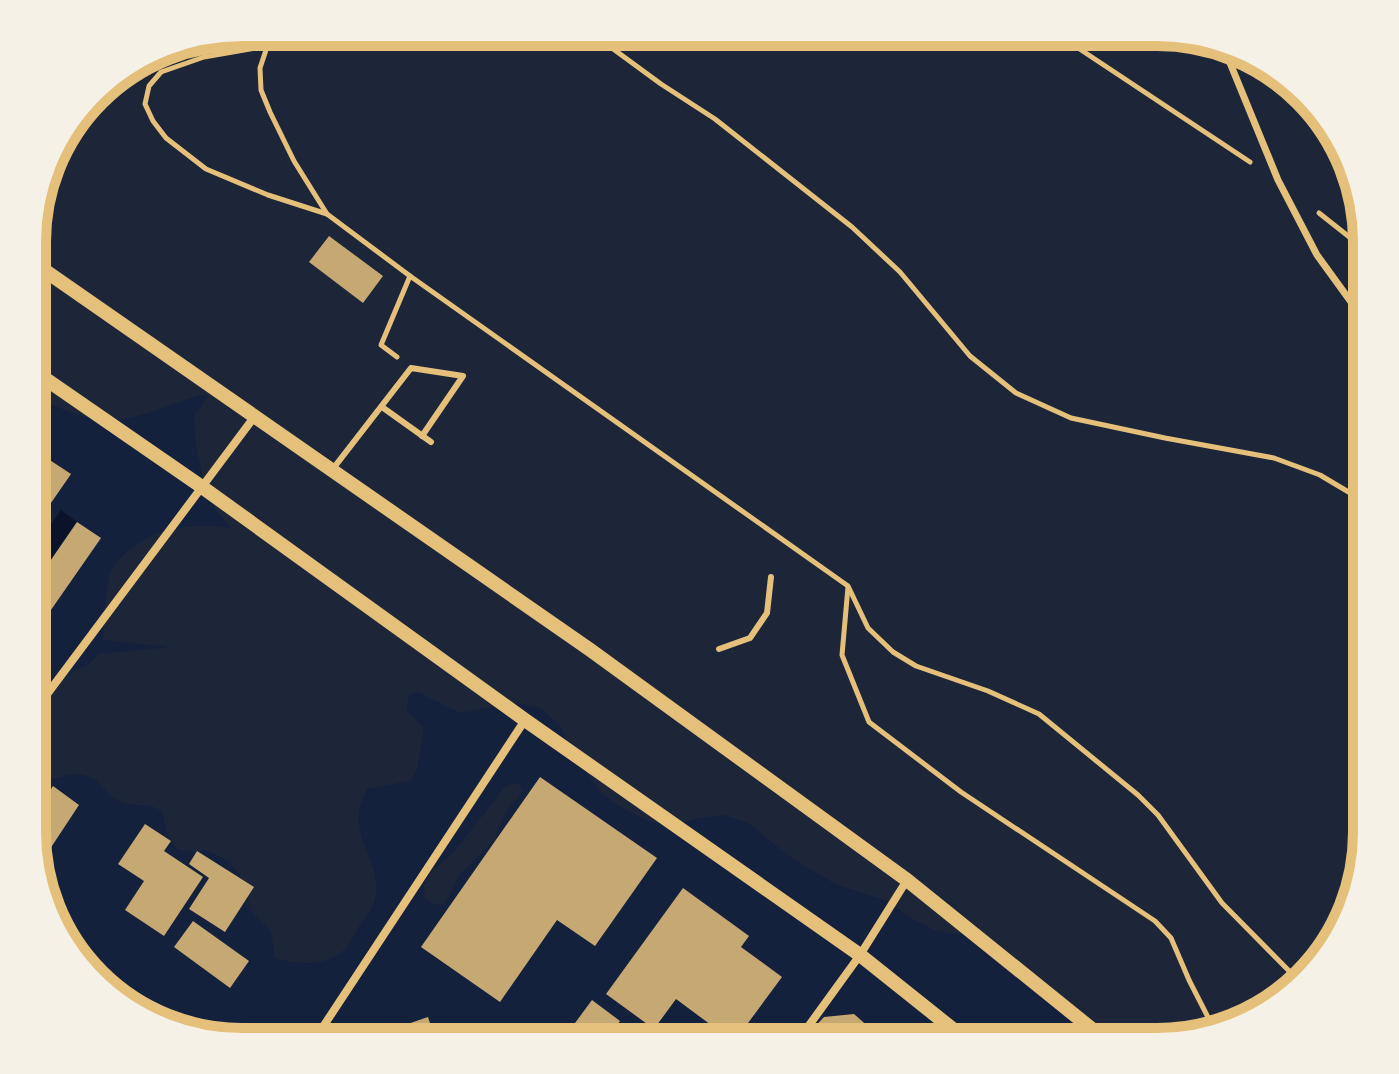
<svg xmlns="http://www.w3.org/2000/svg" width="1399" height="1074" viewBox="0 0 1399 1074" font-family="Literata,serif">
<rect width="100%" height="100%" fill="#14213d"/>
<g fill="#1d2539">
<path d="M242 32H1170L1237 48 1295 84 1345 150 1367 242V846L1351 913 1315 970 1249 1020 1157 1042H1106L967 929 959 935 934 930 909 917 887 901 835 884 789 856 748 823 724 815 698 818 672 826 648 821 624 809 601 793 570 749 560 725 540 708 516 703 460 713 418 692 410 694 406 709 424 728 417 770 410 781 367 789C364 796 360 804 359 812 355 839 378 864 376 890 376 904 369 913 361 923 356 931 352 942 345 949 326 967 298 965 275 958L271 931 251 911 245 884 238 872 228 861 217 855 204 850 190 852 177 849 168 837 162 811C158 809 154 807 150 806 139 804 131 807 119 801 108 796 104 787 95 780 76 767 53 781 33 784V690L89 664 99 654 170 647 103 640C104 617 104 594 111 572 116 555 152 533 170 529 182 526 221 525 231 528L215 509 202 487V473L196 446 194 416 209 395H200C174 403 149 415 122 419 93 423 58 410 33 394L34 214 60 138 104 84 174 43Z"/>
<polygon points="518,783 523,789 520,796 506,811 495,839 459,875 453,889 444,904 437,905 425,899 424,885 431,872 453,853 504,788 510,784"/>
</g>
<polygon fill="#0b132b" points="61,510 77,522 33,586 33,550"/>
<g fill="#c6a872">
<polygon points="329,236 383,276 363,303 309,262"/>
<polygon points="33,449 71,474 33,529"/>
<polygon points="77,522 101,538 44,620 33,613 33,586"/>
<polygon points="540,777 657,858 595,946 557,920 500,1002 421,947"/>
<polygon points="53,786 79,805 48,852 32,842 33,816"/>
<polygon points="145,824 171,841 164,851 203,877 164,936 125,910 144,881 118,864"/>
<polygon points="197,851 254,887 225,932 189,909 209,878 189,864"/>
<polygon points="683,888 749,936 741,947 782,977 734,1042 676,999 654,1029 606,994"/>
<polygon points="193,921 249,961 230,988 174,947"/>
<polygon points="592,1000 620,1021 605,1042 561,1042"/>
<polygon points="854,1014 886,1042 800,1042 824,1017"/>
<polygon points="428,1017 436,1042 358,1042 358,1041"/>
</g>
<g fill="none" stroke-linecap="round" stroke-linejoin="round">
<g stroke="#e5c07b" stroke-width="5">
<polyline points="285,32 268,46 204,57 161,72 149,86 145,104 153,121 166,138 206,169 268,195 327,214 410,276 848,586 868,628 893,652 916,666 988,691 1039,714 1138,795 1158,815 1222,903 1300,982"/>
<polyline points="590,32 661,84 715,119 852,227 900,272 970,356 1016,393 1071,418 1165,438 1274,458 1320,475 1367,503"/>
<polyline points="1054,32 1250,162"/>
<polyline points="267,47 260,68 261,90 270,112 294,161 327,214"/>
<polyline points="1319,213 1367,251"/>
<polyline points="397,357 381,345 410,276"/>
<polyline points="848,587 842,655 869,722 961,792 1155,921 1171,938 1189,980 1214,1029"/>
</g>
<g stroke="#e5c07b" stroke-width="6">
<polyline points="382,407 431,442"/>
<polyline points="332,470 411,368 463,376 422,436"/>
<polyline points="719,649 750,638 767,613 771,577"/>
</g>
<polyline stroke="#e5c07b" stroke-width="7" points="1217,43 1228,58 1278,180 1317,255 1367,324"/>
<g stroke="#e5c07b" stroke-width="8">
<polyline points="33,713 255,416"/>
<polyline points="313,1042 525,720"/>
<polyline points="797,1042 860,955 907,880"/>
</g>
<g stroke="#e5c07b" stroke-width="14">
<polyline points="34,263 589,649 907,880 1108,1042"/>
<polyline points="34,371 202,487 525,720 860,955 969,1042"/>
</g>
</g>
<path d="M0 0H1399V1074H0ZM242 46H1157A196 196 0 0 1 1353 242V832A196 196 0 0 1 1157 1028H242A196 196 0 0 1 46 832V242A196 196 0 0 1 242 46Z" fill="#f6f1e7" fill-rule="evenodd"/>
<path fill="none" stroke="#e5c07b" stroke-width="10" d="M242 46H1157A196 196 0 0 1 1353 242V832A196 196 0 0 1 1157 1028H242A196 196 0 0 1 46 832V242A196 196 0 0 1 242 46Z"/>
</svg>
